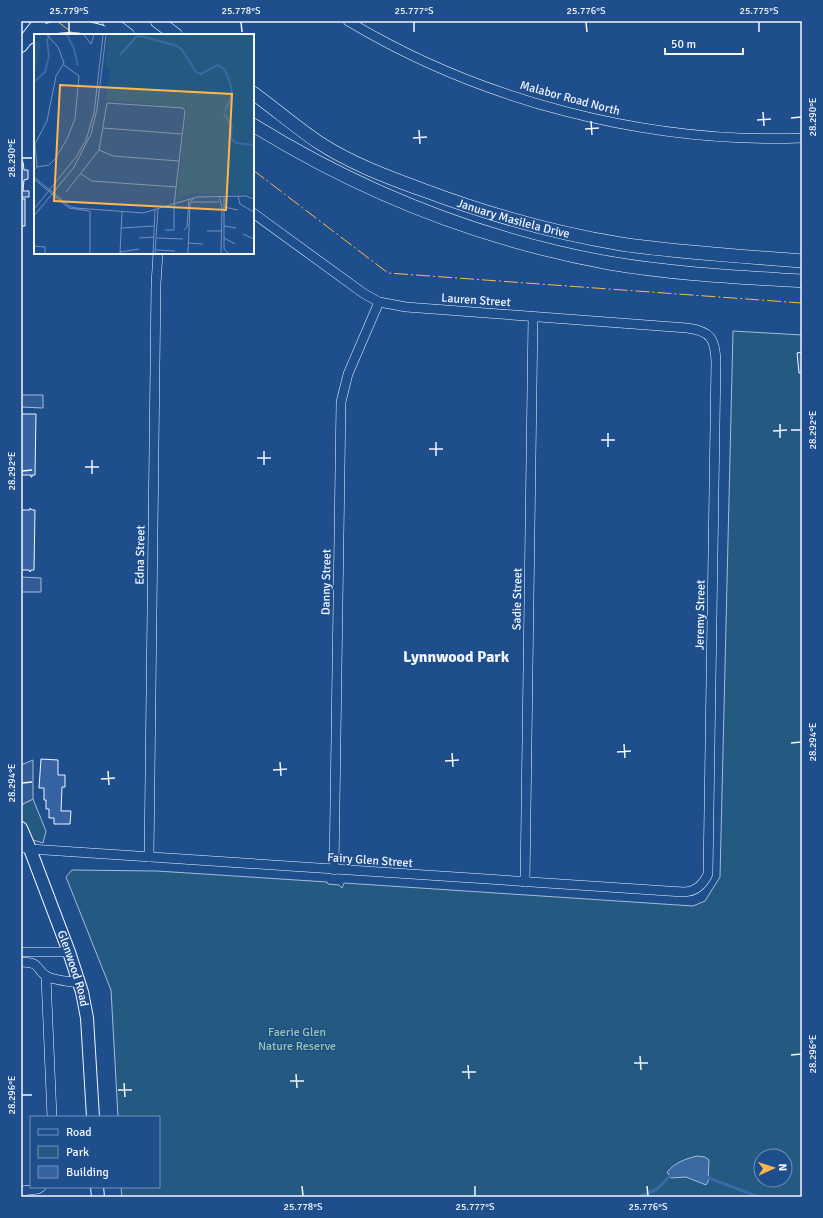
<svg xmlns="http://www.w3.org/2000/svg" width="823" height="1218" viewBox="0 0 823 1218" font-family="Signika,sans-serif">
<rect width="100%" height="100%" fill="#1f4e8c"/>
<g fill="#245a82" stroke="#a8bbd7" fill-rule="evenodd">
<path d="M733 331 802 335V1197H122L121 1187H159V1117H118L111 990 66 877 72 870 157 871 327 882 328 884 339 885 342 888 344 883 693 906 705 901 720 877ZM761 1156H785V1180H761Z"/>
<polygon points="33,799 46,831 43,843 33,840 21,829 21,805"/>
</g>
<g fill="#305b95" stroke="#a8bbd7">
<polygon points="21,395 43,395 43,408 21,407"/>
<polygon points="21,577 41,578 41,592 21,592"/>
<polygon points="33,760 33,799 21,805 21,765"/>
</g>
<path fill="#3b69a3" stroke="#a8bbd7" d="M697 1156 705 1157 709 1160 708 1182 706 1185 686 1177 671 1178 667 1172C676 1162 685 1159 697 1156Z"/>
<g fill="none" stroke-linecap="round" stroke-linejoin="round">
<g stroke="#3b69a3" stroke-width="3">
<polyline points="706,1177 759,1197"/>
<polyline points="638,1197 657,1189 672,1174"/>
</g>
</g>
<g fill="#3563a3" stroke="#f2f6ff">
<polygon points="21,159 23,162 24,170 28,170 28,179 24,180 23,191 29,191 29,197 21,197"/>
<rect x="21" y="199" width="4" height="27"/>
<polygon points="802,352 802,373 799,373 797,353"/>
<polygon points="21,414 36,414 35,475 32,475 32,477 31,477 31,475 22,475 21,477"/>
<polygon points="30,508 32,510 35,510 34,570 31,570 30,572 29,570 21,570 21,510 30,510"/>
<polygon points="41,759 58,760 58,775 65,775 65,787 62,787 61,811 71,811 70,824 54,824 54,818 49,818 49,809 46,809 46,800 44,800 44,788 39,788"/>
</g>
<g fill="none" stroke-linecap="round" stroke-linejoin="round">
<g stroke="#f2f6ff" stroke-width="10">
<g id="minor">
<path d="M348 21C481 101 647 144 802 138"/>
<path d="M21 847 30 849 683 892C695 892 703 885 708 874L716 361C715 339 711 331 687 328L406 307 379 302 363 293 253 213"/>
<polyline points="149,857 156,284 158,253"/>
<polyline points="334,870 341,402 348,374 379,302"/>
<polyline points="525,882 533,317"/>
<polyline points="21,952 69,952"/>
<path d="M21 962C43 962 35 971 48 977 54 980 72 982 80 983"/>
<polyline points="46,977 52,1117"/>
<polyline points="21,1191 38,1189 41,1187"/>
</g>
</g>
<g stroke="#f2f6ff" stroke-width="14">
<g id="tertiary">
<path d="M27 39C56 21 81 24 112 35"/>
<polyline points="21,46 40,21"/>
<path id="s1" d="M21 828 30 849 69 952 82 992 87 1018 93 1117"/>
<polyline points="97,1187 98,1197"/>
</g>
</g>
<g stroke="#f2f6ff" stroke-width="14">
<g id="secondary">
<polyline points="109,21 128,35"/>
<polyline points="157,21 176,35"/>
<path id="s2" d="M253 93C275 109 296 127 318 142 350 163 387 177 423 190 487 214 554 233 621 244 681 253 742 256 802 261"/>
<path d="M253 125C363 193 482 240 609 263 673 274 738 277 802 281"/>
</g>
</g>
<use href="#minor" stroke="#1f4e8c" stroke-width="9"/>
<use href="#tertiary" stroke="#1f4e8c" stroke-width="12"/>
<use href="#secondary" stroke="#1f4e8c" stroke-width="13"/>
<g stroke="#ffb74d" stroke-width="1" stroke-dasharray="14 3 2 3" stroke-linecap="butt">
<polyline points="57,21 75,35"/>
<polyline points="253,170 388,273 802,303"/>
</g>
</g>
<path fill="none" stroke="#f2f6ff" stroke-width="1.5" d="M69 22V32M241 22 242 32M414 22V32M586 22 587 32M759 22V32M763 112 764 126M791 118 801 117M757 120 771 119M591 121 592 135M585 129 599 128M419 130 420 144M413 138 427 137M22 158H32M780 424V438M791 430H801M773 431 787 430M608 433V447M601 440H615M436 442V456M429 449H443M264 451V465M257 458H271M92 460V474M85 467H99M22 471 32 470M791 743 801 742M624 744 625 758M617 752 631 751M452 753 453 767M445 761 459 760M280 762 281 776M273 770 287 769M108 771 109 785M101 779 115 778M22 783 32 782M791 1055 801 1054M640 1056 641 1070M634 1063H648M468 1065 469 1079M462 1072H476M296 1074 297 1088M290 1081H304M124 1083 125 1097M118 1090H132M22 1095H32M302 1186 303 1196M475 1186V1196M647 1186 648 1196"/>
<g text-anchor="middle" stroke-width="3" stroke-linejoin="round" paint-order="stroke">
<g font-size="12" fill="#f2f6ff" stroke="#1f4e8c">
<text transform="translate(570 98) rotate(15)" y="4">Malabor Road North</text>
<text dy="4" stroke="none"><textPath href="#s2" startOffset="292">January Masilela Drive</textPath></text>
<text transform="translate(476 300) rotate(4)" y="4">Lauren Street</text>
<text transform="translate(140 555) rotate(-89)" y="4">Edna Street</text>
<text transform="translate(326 582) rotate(-89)" y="4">Danny Street</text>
<text transform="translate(517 599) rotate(-89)" y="4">Sadie Street</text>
<text transform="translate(700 615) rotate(-89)" y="4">Jeremy Street</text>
<text transform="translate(370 860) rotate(4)" y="4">Fairy Glen Street</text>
<text dy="4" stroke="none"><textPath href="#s1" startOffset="150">Glenwood Road</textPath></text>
</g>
<g font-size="12" fill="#97c8a6" stroke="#1f4e8c">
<text x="297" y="1036">Faerie Glen<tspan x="297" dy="14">Nature Reserve</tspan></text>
</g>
<g font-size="16" font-weight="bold" fill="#f2f6ff" stroke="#1f4e8c">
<text x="456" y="662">Lynnwood Park</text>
</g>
</g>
<g transform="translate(34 34)">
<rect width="220" height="220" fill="#1f4e8c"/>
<path d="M74 1H220V161L161 159 143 164 153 74 72 66 76 35 71 32ZM0 7 7 8 2 36H0Z" fill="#245a82"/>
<path fill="none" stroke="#3b69a3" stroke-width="2" d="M33 1 40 15 44 32M86 21 102 3 107 2 143 12 148 16 162 38 167 40 184 31 191 36 197 52 198 61 191 77M0 48 11 38 15 22 13 6 16 1M190 80 198 93 197 104 202 109 220 111"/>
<path fill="none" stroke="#7391ba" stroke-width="1" d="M50 1 57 10 60 1M69 94 148 100M1 110 13 87 22 42 30 29 24 13 13 1M1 110 3 133M65 116 79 122 145 127M0 136 3 133 15 131 21 125 33 105 41 85 45 42 30 31M47 140 58 147 142 153M0 143 35 172 42 174 109 179 163 163 212 162 220 165M0 145 35 174 55 177M32 158 65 116 73 69 149 74 151 77 140 171V196H131M185 162 188 173 187 219M190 162V215L194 219M204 162 206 170 220 178M158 168H185M190 173 204 176M0 175 42 123 52 106 60 79 69 1M0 182 40 133 57 100 63 75 72 1M190 192 202 194M87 194 121 192M150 196 153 193 155 165M173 197H188M209 200 220 205M105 204 120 203M123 204 149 205M190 204 201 210M154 209 169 210M0 212 11 213V219M122 216 141 217M86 218 105 215M56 219V177M86 219 88 178M119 219 121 176M121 219 124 175M154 219 156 170 159 164"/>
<path fill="#ffb74d" fill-opacity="0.15" stroke="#ffb74d" stroke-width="2" d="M26 51 198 60 192 176 20 167Z"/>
<rect width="220" height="220" fill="none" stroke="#f2f6ff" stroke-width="2"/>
</g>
<rect width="823" height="1218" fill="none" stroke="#1f4e8c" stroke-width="44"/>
<rect x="30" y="1116" width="130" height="72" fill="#1f4e8c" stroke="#7391ba"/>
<rect x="38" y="1129" width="20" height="6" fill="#1f4e8c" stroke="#7391ba"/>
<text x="66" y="1136" font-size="12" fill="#f2f6ff">Road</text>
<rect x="38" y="1146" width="20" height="12" fill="#245a82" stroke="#7391ba"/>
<text x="66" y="1156" font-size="12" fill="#f2f6ff">Park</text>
<rect x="38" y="1166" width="20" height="12" fill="#3563a3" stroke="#7391ba"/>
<text x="66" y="1176" font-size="12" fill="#f2f6ff">Building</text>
<g transform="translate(773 1168) rotate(87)"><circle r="19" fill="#1f4e8c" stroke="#7391ba"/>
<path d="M0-3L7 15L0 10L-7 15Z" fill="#ffb74d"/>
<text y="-6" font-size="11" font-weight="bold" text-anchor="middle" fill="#f2f6ff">N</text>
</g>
<path d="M665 48v6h78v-6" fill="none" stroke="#f2f6ff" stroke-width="2"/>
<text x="671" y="48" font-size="12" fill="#f2f6ff" stroke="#1f4e8c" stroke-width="3" paint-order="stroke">50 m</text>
<rect x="22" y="22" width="779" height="1174" fill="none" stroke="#f2f6ff" stroke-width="1.5"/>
<g font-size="10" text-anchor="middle" fill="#f2f6ff">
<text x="69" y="14">25.779°S</text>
<text x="241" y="14">25.778°S</text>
<text x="414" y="14">25.777°S</text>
<text x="586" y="14">25.776°S</text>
<text x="759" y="14">25.775°S</text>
<text transform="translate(812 117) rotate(-90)" y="4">28.290°E</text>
<text transform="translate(11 158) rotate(-90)" y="4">28.290°E</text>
<text transform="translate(812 430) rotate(-90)" y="4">28.292°E</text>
<text transform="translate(11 471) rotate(-90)" y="4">28.292°E</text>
<text transform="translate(812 742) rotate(-90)" y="4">28.294°E</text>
<text transform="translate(11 783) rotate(-90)" y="4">28.294°E</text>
<text transform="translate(812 1054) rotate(-90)" y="4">28.296°E</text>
<text transform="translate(11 1095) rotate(-90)" y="4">28.296°E</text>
<text x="303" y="1210">25.778°S</text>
<text x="475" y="1210">25.777°S</text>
<text x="648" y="1210">25.776°S</text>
</g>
</svg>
